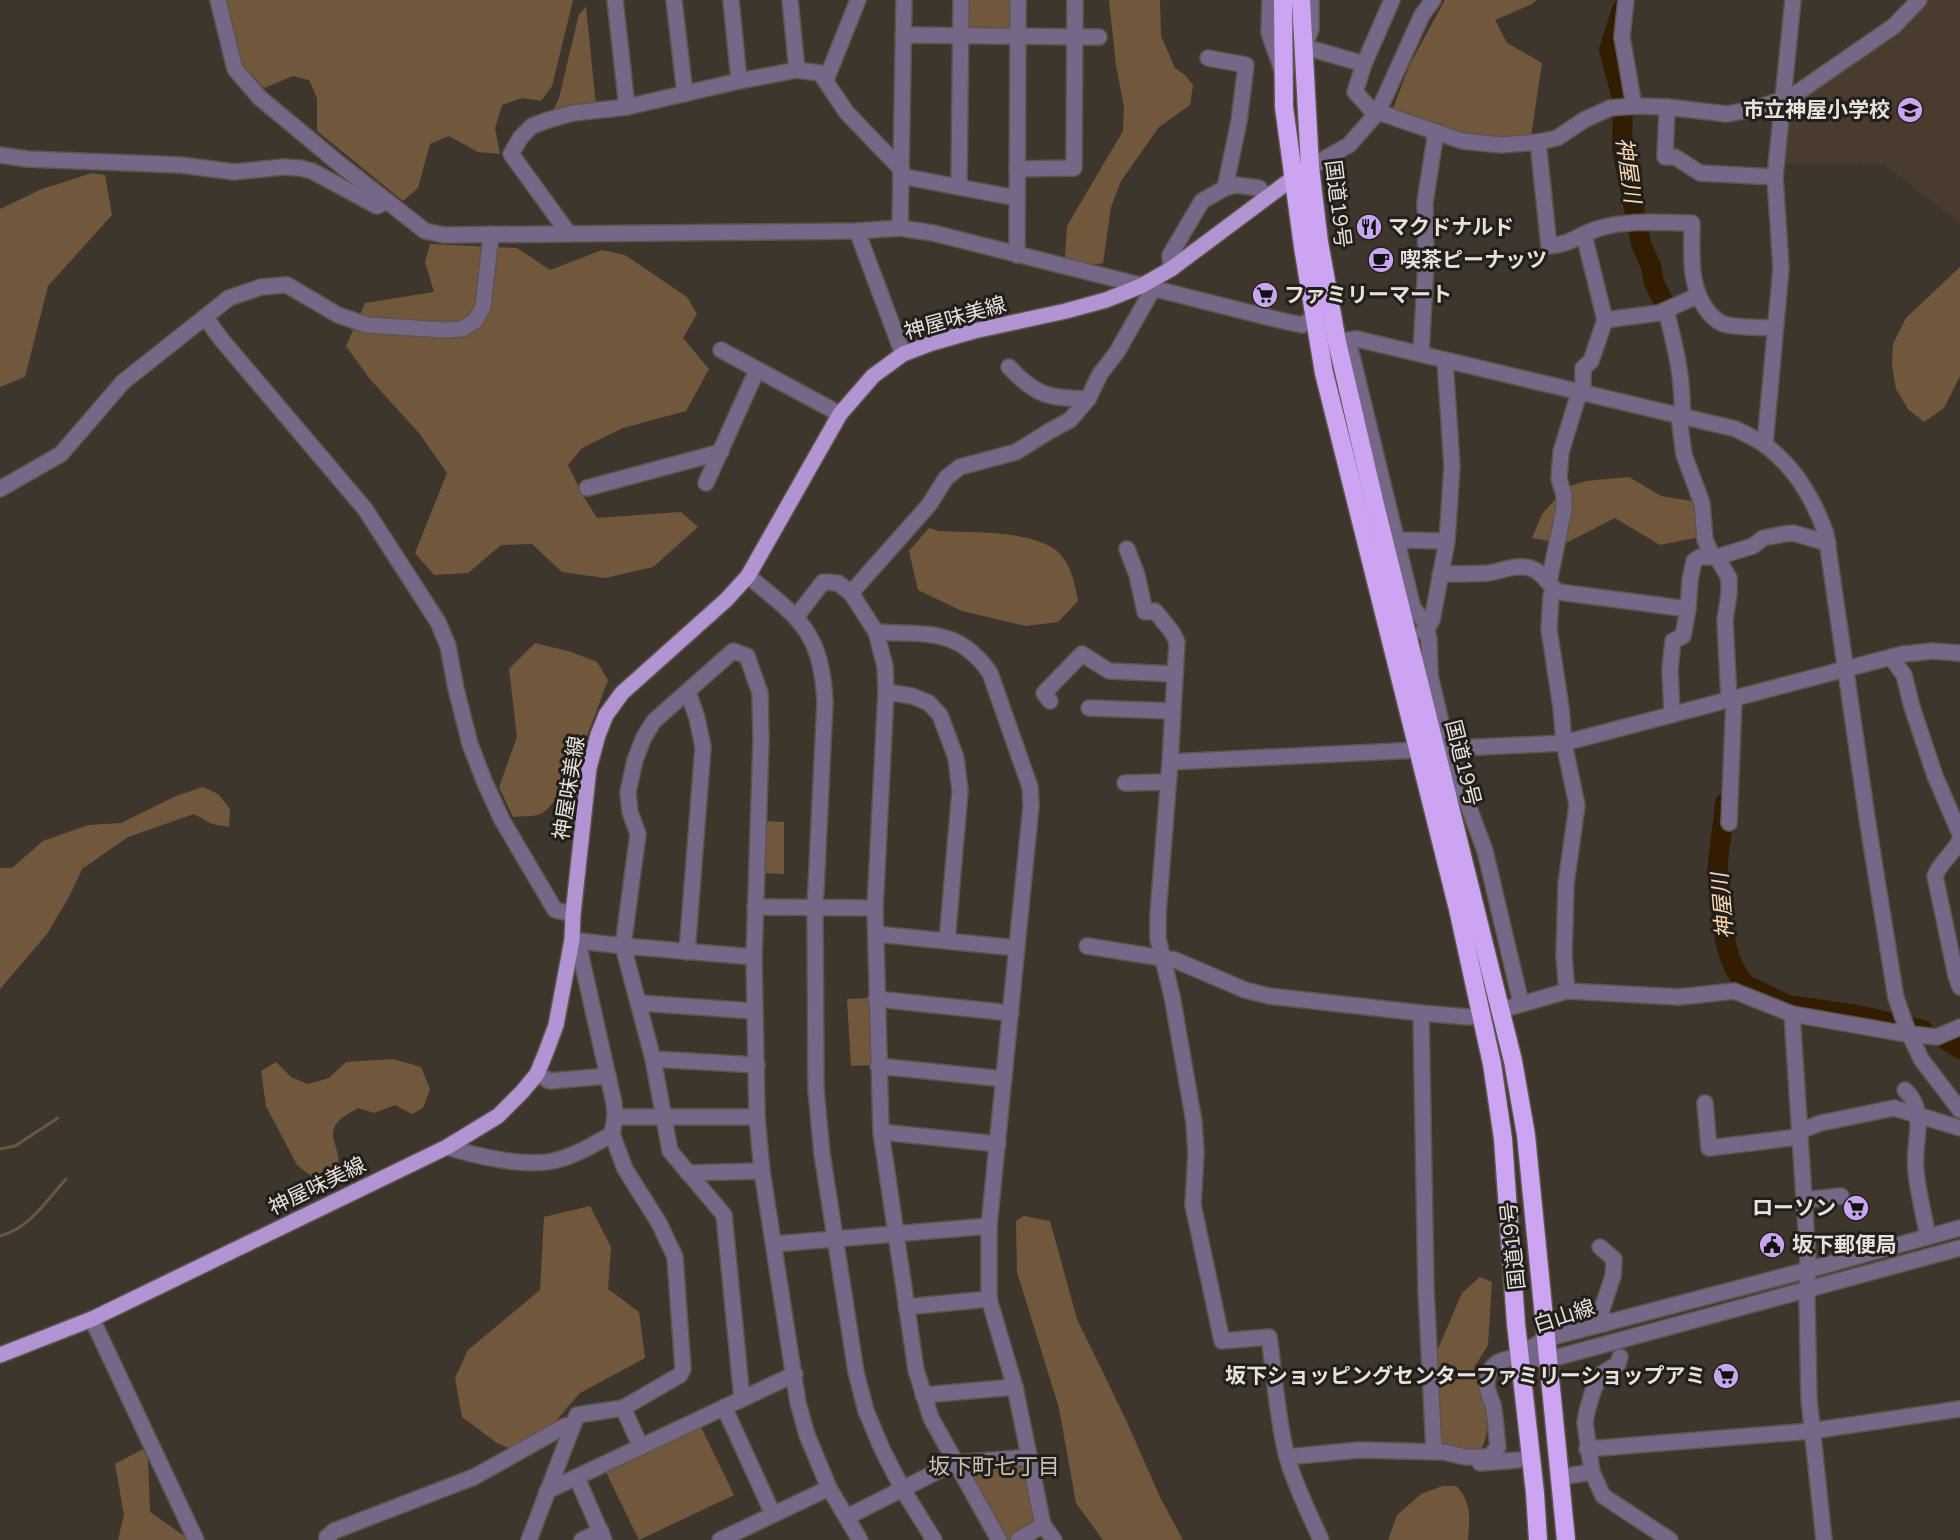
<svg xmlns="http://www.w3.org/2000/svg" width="1960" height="1540" viewBox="0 0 1960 1540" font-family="'Nunito Sans','Noto Sans JP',sans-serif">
<rect width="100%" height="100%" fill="#3e362d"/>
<polygon fill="#493c2e" points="1929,0 1960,0 1960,223 1884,164 1860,164 1860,151 1859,164 1781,164 1786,105 1919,9"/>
<g fill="#71583d">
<polygon points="225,0 573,0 552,86 541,101 522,98 502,105 495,128 500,154 478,152 449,136 430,144 418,188 403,201 317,131 317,98 309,80 293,76 264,88 241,63"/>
<polygon points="964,0 1013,0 1013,28 1010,31 967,31"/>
<polygon points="1109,0 1160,0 1161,36 1175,68 1185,75 1193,85 1190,105 1159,127 1121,181 1111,207 1103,263 1084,266 1065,257 1067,226 1123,131 1124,107 1116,65"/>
<polygon points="1445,0 1537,0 1530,5 1495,20 1507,43 1542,63 1531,136 1483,139 1460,136 1392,111 1410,64"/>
<polygon points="586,7 596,106 551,115 559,98 579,14"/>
<polygon points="92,173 105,175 112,215 48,286 25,377 0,387 0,209 42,189"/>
<polygon points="430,244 517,248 550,270 602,250 625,255 687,297 697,314 683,338 709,369 686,411 623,428 582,448 568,465 582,494 597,518 681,512 698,527 653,567 605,578 562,572 532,544 501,545 468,573 434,575 415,553 447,473 419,433 370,379 346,346 365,303 434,292 425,262"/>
<polygon points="1960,267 1960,376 1944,408 1924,422 1908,409 1896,389 1892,366 1893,344 1906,318"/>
<polygon points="1629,477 1661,496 1698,502 1700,537 1660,545 1615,518 1564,544 1532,538 1542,514 1567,487 1586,481"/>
<path d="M929 528 939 531C973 533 1023 530 1053 548 1070 559 1075 583 1078 601L1058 622 1026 626 962 611 918 590 909 551Z"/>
<path d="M535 643 571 652 597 662 608 680C597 708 566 803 540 814 533 817 521 816 513 817L499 787 517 737 509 669Z"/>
<polygon points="203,787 218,794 230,809 229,827 212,824 194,814 128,837 82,869 70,895 47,934 0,989 0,868 12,868 43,841 88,825 121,823 176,796"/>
<polygon points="763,821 784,822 784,874 760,873"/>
<polygon points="872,998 873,1065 851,1066 847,999"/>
<path d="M393 1059 421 1067 430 1089 423 1108 412 1114 395 1105 374 1113 358 1108C350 1113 339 1118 335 1126 325 1144 357 1164 321 1181L314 1178 297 1165 266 1106 261 1071 276 1062 291 1077 308 1084 329 1078 346 1062Z"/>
<polygon points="590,1206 611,1247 608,1289 639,1312 645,1358 580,1393 553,1424 513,1450 497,1443 462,1417 455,1378 468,1350 540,1290 544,1217"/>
<polygon points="1024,1216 1050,1221 1077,1319 1126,1420 1160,1497 1183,1540 1103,1540 1076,1503 1059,1408 1017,1272 1016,1221"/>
<path d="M1480 1277 1492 1282 1488 1345 1474 1368C1480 1394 1496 1427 1480 1451L1446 1447 1438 1438 1434 1358 1462 1293Z"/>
<polygon points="700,1425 734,1495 639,1540 605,1470"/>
<polygon points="143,1449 148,1459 150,1512 190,1540 118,1540 124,1515 115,1464"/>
<polygon points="1024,1463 1035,1518 1034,1523 1010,1540 1003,1540 967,1468"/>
<path d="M1442 1486H1456C1473 1503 1469 1518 1468 1540H1388L1397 1515 1421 1494Z"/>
</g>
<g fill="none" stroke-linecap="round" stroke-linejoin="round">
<g stroke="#685842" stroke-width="3">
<polyline points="0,1149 15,1146 58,1118"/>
<path d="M0 1236C29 1229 47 1200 66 1179"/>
</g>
<g stroke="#321d01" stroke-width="20">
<polyline points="1622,9 1609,50 1623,102 1622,149 1641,244 1651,266 1654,283 1664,302"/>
<path d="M1725 803C1724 824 1719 844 1718 864 1717 875 1719 886 1720 897 1723 928 1724 961 1746 985L1788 1005 1857 1015 1923 1030"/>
<polyline points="1945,1039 1960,1049"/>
</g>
<g stroke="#5c554c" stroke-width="18">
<g id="minor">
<polyline points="218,0 235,69 260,98 337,162 425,231 444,235 857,231 900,228 933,233 1275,319 1302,325 1314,317"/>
<polyline points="615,0 627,107"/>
<polyline points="674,0 685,94"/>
<polyline points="731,0 739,81"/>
<polyline points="790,0 797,70"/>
<polyline points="1270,0 1269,33 1281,67"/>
<polyline points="1626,0 1622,37 1634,106"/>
<polyline points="903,35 1099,37"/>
<polyline points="1305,44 1311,29 1311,0"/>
<polyline points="1312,49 1364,64"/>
<polyline points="1208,58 1246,65 1239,121 1225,188"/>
<polyline points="826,80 858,0"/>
<polyline points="1667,107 1665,157 1675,157 1700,173 1775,177"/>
<polyline points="1378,112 1462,141 1501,145 1538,142 1557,138 1584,120 1610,108 1634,106 1667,107 1727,114 1758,108 1794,95 1894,26 1919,0"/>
<polyline points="1376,115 1355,92 1364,64 1392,0"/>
<path d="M1538 142 1549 246C1572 244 1578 235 1597 229 1628 219 1661 223 1692 223 1692 255 1688 287 1709 313 1715 319 1720 324 1728 325 1743 328 1760 327 1775 328"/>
<polyline points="0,155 27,159 181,165 234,172 283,167 300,168 312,171 377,206 387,201"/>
<polyline points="1310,167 1349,145 1378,112 1422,15 1433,0"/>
<polyline points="1017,169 1074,168 1075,0"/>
<polyline points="901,176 1016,198"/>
<polyline points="959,187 961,0"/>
<polyline points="900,228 904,0"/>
<polyline points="857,231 903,354"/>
<polyline points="569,234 511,154 521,137 532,126 548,120 573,113 627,107 739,81 797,70 820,73 847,113 902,170"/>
<polyline points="1017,255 1018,0"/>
<polyline points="1171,269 1170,255 1202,201 1225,188 1236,185 1259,188 1266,198"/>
<path d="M1666 310C1675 346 1684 380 1682 418"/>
<polyline points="205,317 229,298 261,287 287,285 338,315 367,325 445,330 462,329 475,321 483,307 491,234"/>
<polyline points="1605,320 1659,313 1697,296"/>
<polyline points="1348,340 1413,608 1424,621 1429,639 1430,675 1447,748 1485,851 1521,1003"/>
<path d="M1337 342 1357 339 1736 429C1745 434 1757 439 1765 445 1795 467 1814 500 1826 534L1869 831 1896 998 1907 1029 1921 1059 1960 1110"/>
<polyline points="721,350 840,414"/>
<polyline points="1421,354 1426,262 1425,202 1436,132"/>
<path d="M1009 367C1036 396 1048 398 1088 399"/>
<polyline points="1583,394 1583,368 1591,361 1605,320 1584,235"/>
<polyline points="1679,417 1684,455 1702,503 1705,540 1713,557"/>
<polyline points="1765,444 1781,268 1775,177 1793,0"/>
<polyline points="706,483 757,370"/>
<polyline points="587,488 721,452"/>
<polyline points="0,489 61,454 123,382 205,317 221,339 365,509 438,622 448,646 456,689 470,744 485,783 502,820 555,910 573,914"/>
<polyline points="1396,540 1447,541"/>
<path d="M1127 549 1137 575 1145 612 1155 611 1172 632 1177 642 1170 762 1158 914V939L1172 996 1194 1122 1196 1154 1193 1205 1222 1341 1269 1337C1275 1377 1277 1419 1287 1457 1295 1486 1309 1513 1321 1540"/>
<polyline points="1717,557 1729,578 1729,594 1725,620 1729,700"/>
<path d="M1440 574C1455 574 1472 574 1488 573 1502 571 1515 564 1530 568 1544 572 1548 586 1559 592L1688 609"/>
<path d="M748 576C800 619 821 631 825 702L815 909 816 1090 822 1154 856 1372 866 1411 882 1449 903 1490 934 1540"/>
<polyline points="1549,582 1564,509 1564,495 1559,479 1561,452 1579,393"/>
<polyline points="1554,589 1551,596 1549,629 1561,708 1564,743 1577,805 1566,884 1564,957 1567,991"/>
<polyline points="851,593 929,505 946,478 960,467 1016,452 1048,432 1070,420 1088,399 1100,374 1117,352 1153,289"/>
<polyline points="796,617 823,582 838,583 851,593 876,632 885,666 886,692 875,908 881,1132 916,1370 931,1418 999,1540"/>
<path d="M876 632C926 635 958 627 990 673L1030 787 1031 806 989 1226V1299L1015 1387 1043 1525 1054 1540"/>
<polyline points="1423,632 1426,630 1432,620 1447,541 1452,466 1445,361"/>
<polyline points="1891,657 1904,675 1912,707 1935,776 1960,834"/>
<polyline points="886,692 912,696 929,703 940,715 956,758 960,791 947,941"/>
<polyline points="1050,701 1044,693 1082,654 1109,671 1175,674"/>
<polyline points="1089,708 1173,711"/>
<polyline points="1672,715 1670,669 1673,641 1683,636 1688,609 1690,580 1694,561 1700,557 1717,557 1753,546 1763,538 1784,534 1793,533 1828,543"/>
<polyline points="1170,762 1564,743 1903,654 1933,651 1960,653"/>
<polyline points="1125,783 1168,782"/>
<polyline points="1729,823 1734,699"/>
<path d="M1960 840C1954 853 1940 862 1935 876L1956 976 1960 987"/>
<polyline points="755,907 875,908"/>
<polyline points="876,934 1017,948"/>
<polyline points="1087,946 1175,960 1245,990 1269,996 1421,1013 1469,1017 1483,1014"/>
<polyline points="687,952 703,747 697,718 688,692"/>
<polyline points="876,999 1011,1013"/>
<polyline points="639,1003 754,1011"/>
<polyline points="1501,1010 1567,991 1679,997 1734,991 1792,1014 1900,1033 1937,1037 1960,1027"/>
<polyline points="1421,1013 1426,1289 1434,1452"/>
<polyline points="1792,1014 1808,1259 1807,1301 1809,1399 1824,1540"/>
<polyline points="653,1059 757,1065"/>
<polyline points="878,1066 1004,1079"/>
<polyline points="537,1074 550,1081 608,1076"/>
<path d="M1905 1090C1929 1112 1912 1143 1916 1171 1918 1193 1924 1215 1928 1237"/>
<polyline points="1705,1103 1709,1148 1799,1137"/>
<polyline points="615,1117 757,1117"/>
<polyline points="1799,1131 1821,1123 1894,1108 1960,1128"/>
<polyline points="881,1132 998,1144"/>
<path d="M447 1147C476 1156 524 1167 553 1161 575 1156 593 1145 612 1134"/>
<polyline points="688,1173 762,1171"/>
<polyline points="1803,1200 1841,1196"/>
<polyline points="774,1244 989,1226"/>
<polyline points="1600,1247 1614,1259 1613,1276 1601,1312 1604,1324"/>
<polyline points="906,1307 989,1299"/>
<polyline points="92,1319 196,1540"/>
<polyline points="1519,1356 1545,1339 1808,1270 1960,1228"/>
<polyline points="1620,1357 1618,1364 1603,1373 1594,1388 1587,1411 1585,1423 1592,1472 1603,1496 1670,1540"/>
<polyline points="923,1395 1015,1387"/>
<polyline points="742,1399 724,1215 670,1151 653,1059 623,946 638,834 630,812 628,792 635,760 644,737 654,721 733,651 747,656 760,693 761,741 754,957 757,1117 762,1171 798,1403 807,1435 829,1488 860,1540"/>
<polyline points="724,1407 773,1514"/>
<polyline points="623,1408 641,1447"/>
<polyline points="1587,1449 1811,1431 1960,1409"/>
<path d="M1287 1457 1359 1450 1444 1452 1465 1457H1489L1498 1447C1496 1433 1496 1419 1493 1405 1491 1398 1486 1391 1487 1383 1489 1351 1526 1357 1547 1360L1960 1248"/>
<polyline points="1480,1463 1518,1460"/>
<polyline points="1560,1477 1592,1472"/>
<polyline points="577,1478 604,1540"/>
<polyline points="547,1491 795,1374"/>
<polyline points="847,1517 954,1463 1030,1457"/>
<polyline points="327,1540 327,1537 334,1531 474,1477 565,1426 571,1426"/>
<polyline points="529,1540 577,1415 623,1408 680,1375 683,1369 675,1257 659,1223 625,1169 612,1134 615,1117 614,1103 580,952 572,940 623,946 754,957"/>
<polyline points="582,1540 601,1531"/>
<polyline points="720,1540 829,1488"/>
<polyline points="1018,1540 1043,1525"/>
</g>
</g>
<g stroke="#5c554c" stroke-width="18">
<polyline id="major" points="0,1355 92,1319 447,1147 498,1116 522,1092 537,1074 546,1052 556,1025 572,940 573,914 589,768 598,735 606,715 622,693 726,600 748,576 840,414 873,376 903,354 932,343 974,331 1066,311 1106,300 1141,286 1171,269 1301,172"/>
</g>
<g stroke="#5c554c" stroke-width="21">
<g id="highway">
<polyline points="1283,0 1284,107 1303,247 1324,373 1458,909 1492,1064 1503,1139 1516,1324 1535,1493 1538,1540"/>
<polyline points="1301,0 1310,167 1319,242 1337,342 1375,505 1513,1061 1526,1135 1566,1540"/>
</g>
</g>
<use href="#minor" stroke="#766786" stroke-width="15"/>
<use href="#major" stroke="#b394d3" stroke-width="15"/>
<use href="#highway" stroke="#cba5f1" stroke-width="18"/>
</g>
<defs>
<g id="school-disc" transform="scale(1.35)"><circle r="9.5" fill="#c9a5ee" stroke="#221e1a"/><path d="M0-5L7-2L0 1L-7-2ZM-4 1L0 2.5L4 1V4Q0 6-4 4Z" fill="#111"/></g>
<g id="restaurant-disc" transform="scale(1.35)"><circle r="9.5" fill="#c9a5ee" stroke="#221e1a"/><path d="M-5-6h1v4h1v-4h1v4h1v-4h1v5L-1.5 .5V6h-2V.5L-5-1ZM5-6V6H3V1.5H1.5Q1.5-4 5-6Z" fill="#111"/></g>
<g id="cafe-disc" transform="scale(1.35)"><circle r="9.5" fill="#c9a5ee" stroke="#221e1a"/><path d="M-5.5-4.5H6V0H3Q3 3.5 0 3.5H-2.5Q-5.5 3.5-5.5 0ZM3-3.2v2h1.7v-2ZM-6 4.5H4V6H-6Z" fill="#111"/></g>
<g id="supermarket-disc" transform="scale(1.35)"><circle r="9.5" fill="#c9a5ee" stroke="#221e1a"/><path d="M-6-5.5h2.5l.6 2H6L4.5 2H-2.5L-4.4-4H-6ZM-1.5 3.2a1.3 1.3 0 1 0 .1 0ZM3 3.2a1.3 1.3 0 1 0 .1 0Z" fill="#111"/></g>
<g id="civic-disc" transform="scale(1.35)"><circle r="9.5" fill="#c9a5ee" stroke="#221e1a"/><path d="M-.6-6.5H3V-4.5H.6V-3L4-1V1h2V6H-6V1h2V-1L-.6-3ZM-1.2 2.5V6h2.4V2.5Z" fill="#111"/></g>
</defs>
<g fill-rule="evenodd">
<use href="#school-disc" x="1910" y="110"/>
<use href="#restaurant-disc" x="1369" y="227"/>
<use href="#cafe-disc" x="1381" y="260"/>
<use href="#supermarket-disc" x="1265" y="295"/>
<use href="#supermarket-disc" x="1856" y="1208"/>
<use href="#civic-disc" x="1772" y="1245"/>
<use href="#supermarket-disc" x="1726" y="1376"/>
</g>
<g text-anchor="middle" stroke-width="6" stroke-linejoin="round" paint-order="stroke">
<g font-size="21" font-weight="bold" fill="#e7e1db" stroke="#221e1a" text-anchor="start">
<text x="1890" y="117" text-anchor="end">市立神屋小学校</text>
<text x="1388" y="234">マクドナルド</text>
<text x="1400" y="267">喫茶ピーナッツ</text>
<text x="1284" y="302">ファミリーマート</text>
<text x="1836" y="1215" text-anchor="end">ローソン</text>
<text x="1792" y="1252">坂下郵便局</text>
<text x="1706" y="1383" text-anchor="end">坂下ショッピングセンターファミリーショップアミ</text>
</g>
<g font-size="21" fill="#e7e1db" stroke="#221e1a">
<text transform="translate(1338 204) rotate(83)" y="7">国道19号</text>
<text transform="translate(955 318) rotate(-16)" y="7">神屋味美線</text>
<text transform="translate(1463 763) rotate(76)" y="7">国道19号</text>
<text transform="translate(569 788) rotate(-81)" y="7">神屋味美線</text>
<text transform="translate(317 1186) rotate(-26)" y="7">神屋味美線</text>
<text transform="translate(1513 1246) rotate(-96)" y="7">国道19号</text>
<text transform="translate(1564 1316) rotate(-18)" y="7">白山線</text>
</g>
<g font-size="22" font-style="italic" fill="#fed8b1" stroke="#221e1a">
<text transform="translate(1629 170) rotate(82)" y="8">神屋川</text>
<text transform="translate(1722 906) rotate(-95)" y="8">神屋川</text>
</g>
<g font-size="22" fill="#cbc0b5" stroke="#221e1a">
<text x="994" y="1474">坂下町七丁目</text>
</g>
</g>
</svg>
